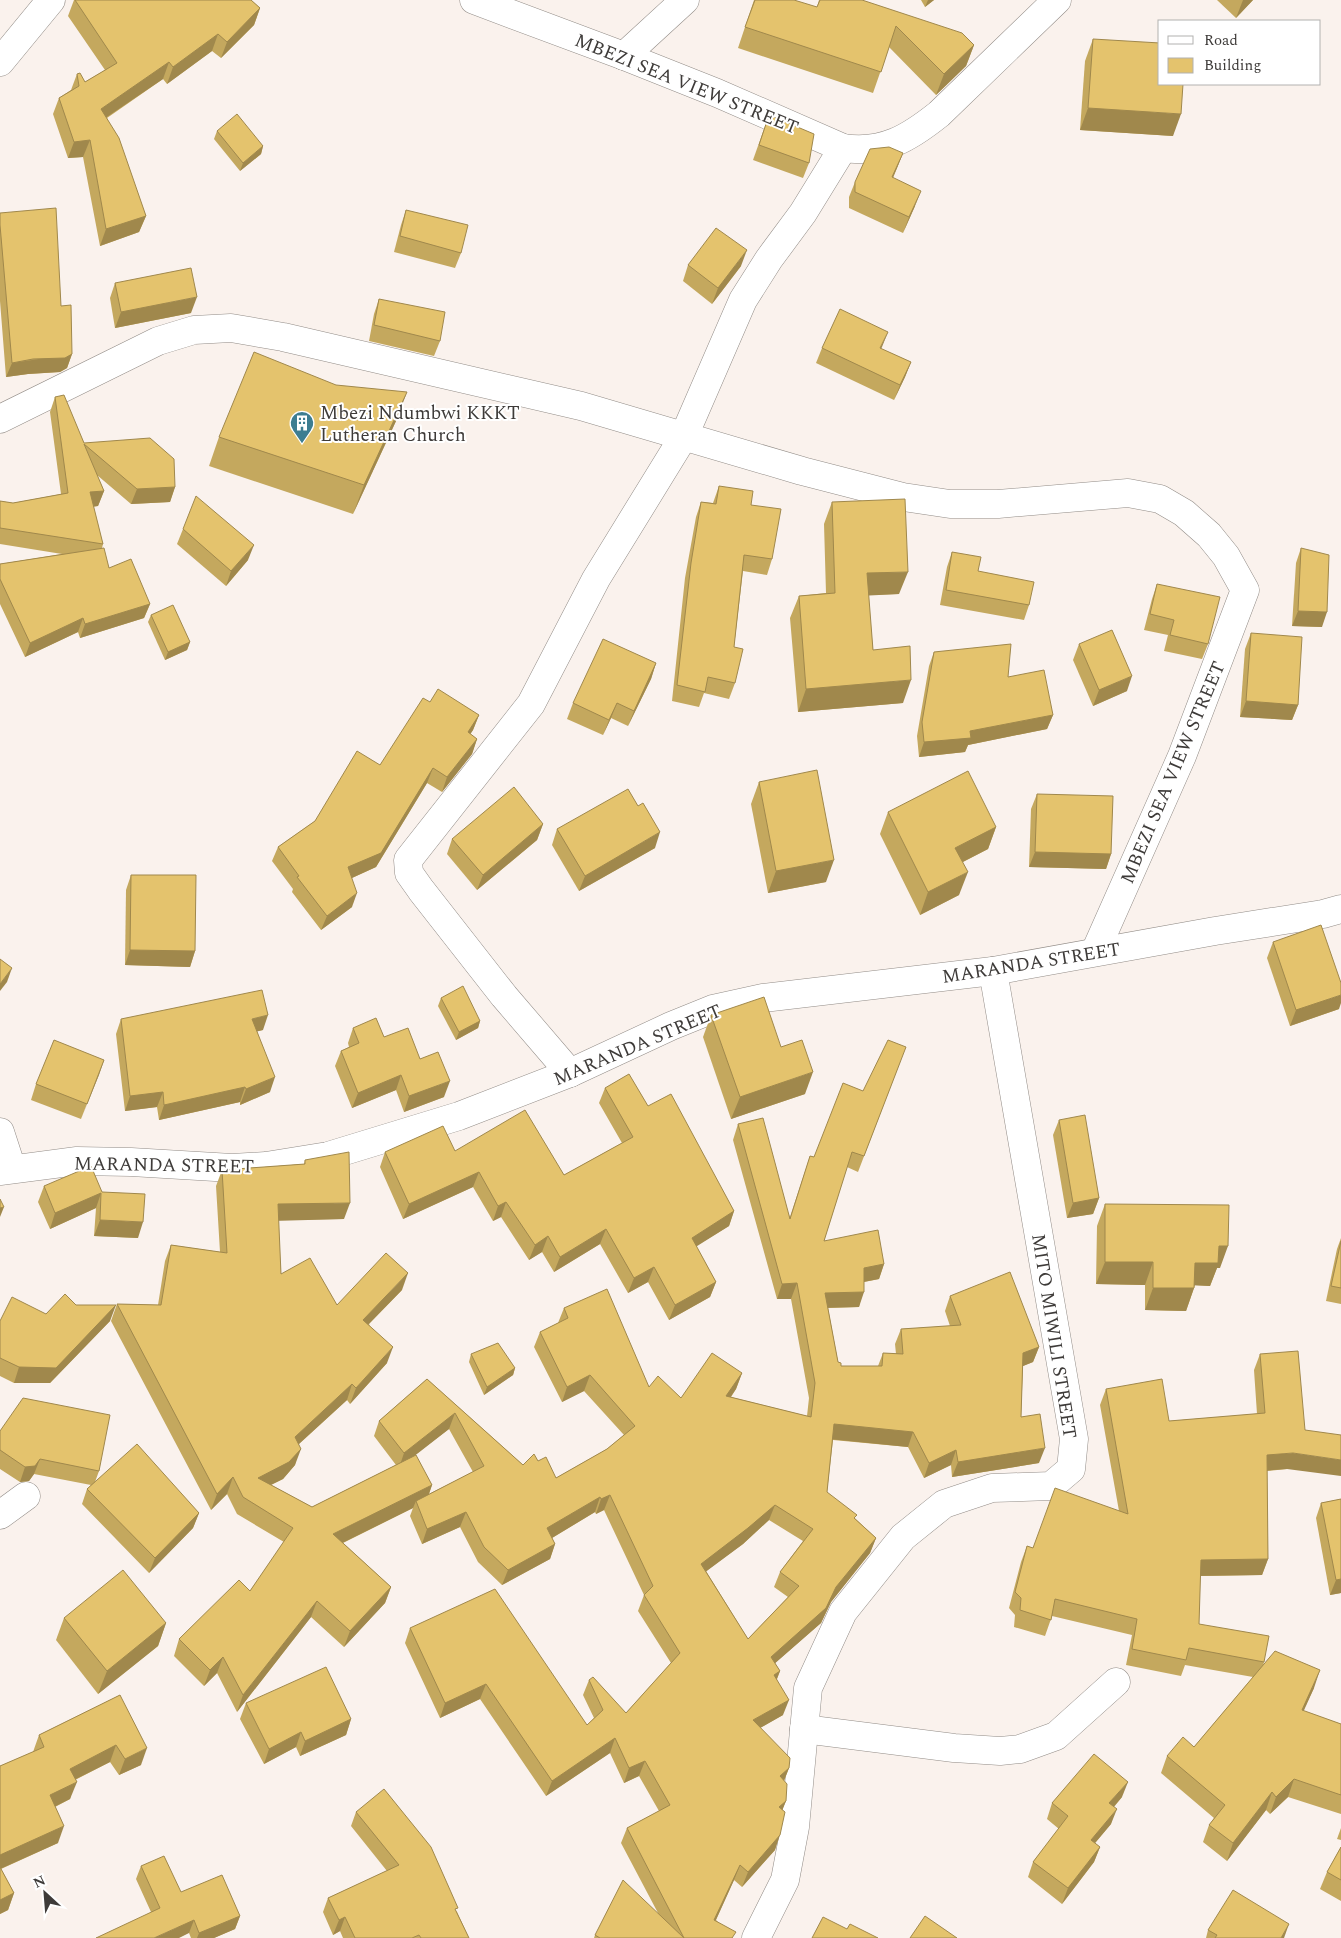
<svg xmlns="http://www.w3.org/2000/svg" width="1341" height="1938" viewBox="0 0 1341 1938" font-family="Spectral,serif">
<rect width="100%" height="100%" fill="#faf2ed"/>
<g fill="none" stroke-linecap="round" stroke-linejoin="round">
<g stroke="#928c87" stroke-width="29">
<g id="minor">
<path d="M474 0 624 56 717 93 843 148C883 154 909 138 939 114L1057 0"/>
<polyline points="624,56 685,0"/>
<polyline points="0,62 51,0"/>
<polyline points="0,419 158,341 194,330 231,328 283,337 581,406 802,471 903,497 950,504 998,504 1128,493 1160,499 1184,513 1209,535 1226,556 1245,590 1182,756 1095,952"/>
<polyline points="570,1073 504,996 421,890 409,873 408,860 531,704 596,579 684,436 743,300 769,259 803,213 843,148"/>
<polyline points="0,1132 12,1169"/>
<polyline points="0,1171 77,1161 131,1162 232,1168 266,1166 328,1156 459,1116 570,1073 671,1026 713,1009 763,998 993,971 1215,931 1323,914 1341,909"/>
<polyline points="0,1515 26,1496"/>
<polyline points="804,1729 954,1748 1000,1751 1020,1749 1056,1736 1116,1682"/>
<polyline points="756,1938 785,1880 795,1827 808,1688 843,1612 903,1537 944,1504 992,1488 1051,1486 1071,1469 1074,1439 993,971"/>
</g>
</g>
<use href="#minor" stroke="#fff" stroke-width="28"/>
</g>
<g fill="#c4a85e" fill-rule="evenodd">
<polygon points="74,0 251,0 260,8 254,25 221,58 212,51 167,84 163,79 107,118 146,216 139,232 100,246 83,157 68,158 53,114 59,98 71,90 77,74 85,82 105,70 68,16"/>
<polygon points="754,0 817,7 819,0 974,45 966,66 936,95 889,47 873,93 738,48"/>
<polygon points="921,0 934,0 925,7"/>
<polygon points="1217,0 1253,0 1236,18"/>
<polygon points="1093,39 1173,136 1080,130 1085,61"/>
<polygon points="769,115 809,163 803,178 753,160"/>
<polygon points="217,131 263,146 261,154 240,171 214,139"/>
<polygon points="903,153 893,178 915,206 903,233 849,208 849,197 855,182"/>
<polygon points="406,210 461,253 455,268 394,252 401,225"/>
<polygon points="0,213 72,354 67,368 60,372 28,374 6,377 0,301"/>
<polygon points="688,265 741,266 712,304 683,281"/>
<polygon points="115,283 191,313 115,328 110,298"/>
<polygon points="379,299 440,341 434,356 369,341 374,314"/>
<polygon points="822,348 881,349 911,362 905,377 894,400 816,363"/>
<polygon points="55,397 84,443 175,487 170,502 131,504 97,475 104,491 98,506 93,507 103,544 102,548 109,568 150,604 144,618 80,638 78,632 25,657 0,604 0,564 62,554 0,544 0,501 13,503 61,494 50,412"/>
<polygon points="396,421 353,514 209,466 219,437"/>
<polygon points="719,486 751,505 772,559 767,575 743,571 734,647 735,683 729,699 704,693 699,707 672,701 685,578 696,517 701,502 713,503"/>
<polygon points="832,502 899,594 868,595 873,650 903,703 798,712 790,618 799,596 826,593 824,524"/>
<polygon points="183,529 248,560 226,586 177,544"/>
<polygon points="1301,548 1322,627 1292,626 1296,563"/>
<polygon points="952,552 978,571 1029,605 1024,620 940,605 947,567"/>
<polygon points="1157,584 1208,644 1202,659 1164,651 1168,635 1144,630 1152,599"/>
<polygon points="151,615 190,642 187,650 165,660 148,622"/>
<polygon points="1251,633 1298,705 1292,720 1240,717 1245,649"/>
<polygon points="1079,644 1127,691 1093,706 1073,660"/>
<polygon points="934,652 1008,677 1053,715 1047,729 968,745 965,752 919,757 917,736 929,666"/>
<polygon points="656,663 651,679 628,726 611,718 603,735 567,719 573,703"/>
<polygon points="430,702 479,715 473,730 470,734 477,739 472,754 442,792 427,783 376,867 352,878 352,907 321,930 292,892 293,889 272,861 278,847 315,821 380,765"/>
<polygon points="759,782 826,882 768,893 751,804"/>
<polygon points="1037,794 1111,854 1106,869 1029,867 1031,809"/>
<polygon points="888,812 996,827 988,849 963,862 959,895 920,915 880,834"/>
<polygon points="543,824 537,840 477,890 447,854 452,839"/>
<polygon points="557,829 655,848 579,891 552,845"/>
<polygon points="131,875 195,951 190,967 125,965 126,890"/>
<polygon points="1273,942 1339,1009 1290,1026 1267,958"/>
<polygon points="441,998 480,1021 478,1028 456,1040 438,1006"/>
<polygon points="711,1015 805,1094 731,1119 703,1037"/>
<polygon points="121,1019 263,1030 257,1031 270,1092 240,1105 240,1102 159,1120 157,1107 125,1111 116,1034"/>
<polygon points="353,1028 384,1037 420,1059 444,1097 404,1112 396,1090 352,1108 335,1066 341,1051 349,1047 348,1043"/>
<polygon points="104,1060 81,1119 31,1100 36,1084"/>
<path d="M900 1062 858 1172 847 1167 824 1241 884 1264 879 1279 864 1282 859 1307 828 1308 838 1362 841 1366H878L883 1353 896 1354 895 1344 901 1329 950 1326 945 1311 950 1296 1039 1347 1033 1362 1023 1366 1021 1417 1039 1463 952 1477 951 1465 924 1478 908 1447 833 1440 827 1492 876 1538 870 1553 831 1602 821 1623 775 1663 780 1671 777 1679 783 1715 760 1728 789 1768 784 1781 786 1801 782 1810 775 1850 742 1887 734 1880 716 1920 733 1938H594L595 1935 658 1913 621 1843 627 1828 659 1811 639 1776 624 1783 610 1753 546 1796 480 1699 440 1718 405 1643 410 1628 587 1725 594 1718 583 1695 589 1680 626 1713 671 1663 638 1611 644 1595 604 1510 596 1514 595 1512 552 1538 555 1544 550 1559 502 1585 478 1562 460 1527 422 1544 410 1516 413 1508 343 1543 391 1587 385 1603 344 1647 311 1617 237 1712 217 1673 204 1686 174 1656 179 1639 250 1591 284 1542 237 1514 227 1494 211 1510 111 1321 117 1304 158 1305 165 1261 171 1245 220 1252 216 1186 222 1170 304 1164 305 1160 344 1219 278 1220 281 1274 337 1305 402 1290 369 1324 387 1363 350 1404 347 1400 299 1444 295 1465 283 1479 271 1485 312 1507 396 1465 374 1436 379 1421 427 1379 523 1465 538 1461 556 1478 607 1449 624 1435 584 1391 562 1402 534 1347 540 1332 558 1323 564 1308 649 1387 681 1398 742 1373 736 1389 731 1397 807 1416 809 1398 791 1299H777L733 1140 738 1124 790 1217 810 1156 814 1157 863 1091ZM449 1429 473 1472 429 1494 432 1485 412 1457ZM769 1520 803 1541 780 1572 774 1587 788 1597 748 1639 706 1571 743 1544Z"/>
<polygon points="605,1088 648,1106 734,1211 729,1226 696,1246 716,1282 710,1297 669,1320 648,1282 628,1293 600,1244 554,1272 542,1252 529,1260 501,1217 493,1221 473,1187 403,1219 380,1167 385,1152 455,1151 564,1175 622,1143 599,1103"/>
<polygon points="1059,1120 1099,1198 1093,1214 1067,1218 1053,1135"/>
<polygon points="44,1186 102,1192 138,1238 94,1236 96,1208 50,1229 38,1202"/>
<polygon points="1105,1204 1220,1268 1217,1268 1210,1286 1195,1285 1194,1288 1186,1311 1145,1310 1145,1285 1096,1284 1097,1226"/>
<polygon points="1341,1238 1341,1304 1326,1301 1337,1249"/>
<polygon points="76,1305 110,1321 50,1383 14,1383 0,1376 0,1321 46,1314"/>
<polygon points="471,1354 515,1368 513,1375 484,1395 469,1362"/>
<polygon points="1260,1354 1287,1469 1267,1471 1268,1559 1262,1575 1200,1576 1199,1624 1264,1662 1263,1666 1314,1688 1303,1711 1341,1724 1341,1814 1288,1797 1270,1814 1266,1810 1227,1861 1203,1842 1209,1825 1214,1818 1161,1773 1167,1756 1194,1747 1253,1677 1185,1665 1181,1676 1126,1665 1132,1635 1052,1616 1045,1636 1014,1627 1015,1615 1009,1608 1021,1562 1027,1546 1033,1548 1119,1511 1100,1405 1106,1389 1169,1421 1257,1414 1254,1370"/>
<polygon points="0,1431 99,1471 95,1482 199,1513 193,1528 149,1573 82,1504 87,1489 91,1485 34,1474 29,1481 20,1482 0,1469"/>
<polygon points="1341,1499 1341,1593 1330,1595 1316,1518 1321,1503"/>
<polygon points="64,1618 166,1623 158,1646 98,1694 56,1640"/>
<polygon points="120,1695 141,1765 119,1775 110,1762 75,1780 70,1799 55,1807 58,1843 1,1869 14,1893 8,1910 0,1914 0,1766 33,1752 39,1735"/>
<polygon points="246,1703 351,1719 346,1735 300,1756 296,1747 264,1764 240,1719"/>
<polygon points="1122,1797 1114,1807 1111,1824 1095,1843 1100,1847 1094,1862 1062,1904 1028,1877 1033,1862 1059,1829 1047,1819 1052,1803"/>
<polygon points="356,1812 457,1912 469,1938 343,1938 340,1931 333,1935 323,1912 328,1898 387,1871 351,1826"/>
<polygon points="1341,1828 1341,1840 1337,1839"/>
<polygon points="1341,1847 1341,1901 1320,1889 1327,1872"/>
<polygon points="141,1866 181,1892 240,1916 235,1929 214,1938 191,1938 189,1933 151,1912 136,1879"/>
<polygon points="1208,1930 1284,1938 1206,1938"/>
</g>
<g fill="#a0884c">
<polygon points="928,0 934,0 925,7"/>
<polygon points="1243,0 1253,0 1236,18"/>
<polygon points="260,8 254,25 221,58 227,42"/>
<polygon points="218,34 212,51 167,84 173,67"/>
<polygon points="974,45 966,66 936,95 944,74"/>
<polygon points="169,62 163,79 95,125 101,109"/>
<polygon points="1088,108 1181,114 1173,136 1080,130"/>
<polygon points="90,140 83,157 68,158 74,142"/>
<polygon points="263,146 261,154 240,171 243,163"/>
<polygon points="903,153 897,168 886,193 892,177"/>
<polygon points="921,191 915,206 903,233 909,217"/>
<polygon points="146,216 139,232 100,246 106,229"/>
<polygon points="747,250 741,266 712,304 718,288"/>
<polygon points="197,297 191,313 115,328 121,312"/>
<polygon points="888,332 882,347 874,363 880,348"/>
<polygon points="72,354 67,368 60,372 28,374 6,377 12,363"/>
<polygon points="911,362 905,377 894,400 900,385"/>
<polygon points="407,392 396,421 353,514 364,485"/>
<polygon points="175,487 170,502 131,504 137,489"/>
<polygon points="104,491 98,506 84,507 90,492"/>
<polygon points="254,545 248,560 226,586 231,571"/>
<polygon points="908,572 899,594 859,596 867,573"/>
<polygon points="150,604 144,618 80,638 85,624"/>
<polygon points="1298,611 1327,612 1322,627 1292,626"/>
<polygon points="83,618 78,632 25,657 30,643"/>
<polygon points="190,642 187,650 165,660 168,652"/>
<polygon points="656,663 651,679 628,726 634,711"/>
<polygon points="1132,676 1127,691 1093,706 1099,690"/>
<polygon points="911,680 903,703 798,712 806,689"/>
<polygon points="1246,701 1298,705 1292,720 1240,717"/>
<polygon points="617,703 611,718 603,735 609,720"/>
<polygon points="479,715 473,730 462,747 468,732"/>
<polygon points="1053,715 1047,729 968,745 965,752 919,757 924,742 970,731"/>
<polygon points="477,739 472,754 442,792 447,777"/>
<polygon points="433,768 427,783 376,867 343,882 348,867"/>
<polygon points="543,824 537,840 477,890 483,875"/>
<polygon points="996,827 988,849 947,870 955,848"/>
<polygon points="660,832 655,848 579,891 585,876"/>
<polygon points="1035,852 1111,854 1106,869 1029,867"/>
<polygon points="834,860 826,882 768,893 776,871"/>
<polygon points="968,872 959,895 920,915 928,892"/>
<polygon points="357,893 352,907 321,930 327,916"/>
<polygon points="130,950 195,951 190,967 125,965"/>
<polygon points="12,968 7,982 0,991 0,984"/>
<polygon points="1341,995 1341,1003 1339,1009 1290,1026 1296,1010"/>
<polygon points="268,1015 263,1030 247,1034 252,1019"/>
<polygon points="480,1021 478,1028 456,1040 459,1032"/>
<polygon points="104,1060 99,1075 81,1119 87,1104"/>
<polygon points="813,1072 805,1094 731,1119 740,1097"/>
<polygon points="401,1075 396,1090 352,1108 358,1093"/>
<polygon points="275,1077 270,1092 240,1105 246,1089"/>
<polygon points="450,1081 444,1097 404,1112 409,1096"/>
<polygon points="245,1087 240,1102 159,1120 164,1105"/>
<polygon points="163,1092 157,1107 125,1111 130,1096"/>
<polygon points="479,1172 473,1187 403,1219 409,1204"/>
<polygon points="101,1193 96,1208 50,1229 55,1213"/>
<polygon points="1099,1198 1093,1214 1067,1218 1073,1203"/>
<polygon points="506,1202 501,1217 493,1221 498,1206"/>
<polygon points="350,1203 344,1219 272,1221 278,1204"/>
<polygon points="4,1207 0,1217 0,1208"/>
<polygon points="734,1211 729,1226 686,1253 692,1238"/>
<polygon points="100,1220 143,1222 138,1238 94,1236"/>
<polygon points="606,1229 600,1244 554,1272 560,1257"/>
<polygon points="548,1236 542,1252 529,1260 535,1245"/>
<polygon points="1219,1246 1228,1246 1220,1268 1217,1268 1210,1286 1187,1285 1195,1263"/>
<polygon points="1105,1262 1153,1262 1145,1285 1096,1284"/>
<polygon points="884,1264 879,1279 858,1283 864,1268"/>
<polygon points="654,1267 648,1282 628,1293 634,1278"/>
<polygon points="408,1273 402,1290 357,1336 363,1320"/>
<polygon points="716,1282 710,1297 669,1320 675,1305"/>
<polygon points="797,1283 791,1299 777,1299 782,1284"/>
<polygon points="1153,1288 1194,1288 1186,1311 1145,1310"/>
<polygon points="864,1292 859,1307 819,1308 825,1293"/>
<polygon points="116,1305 110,1321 50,1383 14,1383 19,1367"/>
<polygon points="393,1347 387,1363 350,1404 356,1388"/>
<polygon points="1039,1347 1033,1362 1018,1368 1023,1353"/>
<polygon points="515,1368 513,1375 484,1395 487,1387"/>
<polygon points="742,1373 736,1389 721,1411 726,1396"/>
<polygon points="590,1375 584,1391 562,1402 567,1387"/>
<polygon points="352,1384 347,1400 289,1453 295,1437"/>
<polygon points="455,1413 449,1429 399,1468 404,1453"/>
<polygon points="834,1424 913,1432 908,1447 829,1439"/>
<polygon points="1045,1448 1039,1463 952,1477 958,1462"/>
<polygon points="301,1449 295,1465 283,1479 252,1494 258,1478"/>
<polygon points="956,1450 951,1465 924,1478 929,1463"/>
<polygon points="1293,1453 1341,1460 1341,1476 1287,1469 1261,1471 1267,1455"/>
<polygon points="40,1459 34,1474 29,1481 20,1482 25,1467"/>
<polygon points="233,1477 227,1494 211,1510 217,1494"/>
<polygon points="432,1485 426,1502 416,1501 413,1508 328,1550 333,1534"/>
<polygon points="610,1495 604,1510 596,1514 601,1499"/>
<polygon points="600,1497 595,1512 542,1544 547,1528"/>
<polygon points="775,1505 769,1520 743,1544 696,1579 701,1564"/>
<polygon points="466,1512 460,1527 422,1544 427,1529"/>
<polygon points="199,1513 193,1528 149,1573 155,1558"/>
<polygon points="876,1538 870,1553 831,1602 821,1623 765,1672 771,1657 836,1587"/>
<polygon points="555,1544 550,1559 502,1585 508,1570"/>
<polygon points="1268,1559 1262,1575 1195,1576 1201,1560"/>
<polygon points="1341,1579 1341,1593 1330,1595 1336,1580"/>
<polygon points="391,1587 385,1603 344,1647 350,1631"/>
<polygon points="317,1601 311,1617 237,1712 243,1695"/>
<polygon points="166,1623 158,1646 98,1694 107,1671"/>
<polygon points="223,1657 217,1673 204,1686 210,1670"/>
<polygon points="1320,1670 1314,1688 1296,1728 1302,1710"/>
<polygon points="780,1671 774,1686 774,1675"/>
<polygon points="486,1684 480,1699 440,1718 445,1703"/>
<polygon points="789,1700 783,1715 748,1735 753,1720"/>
<polygon points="351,1719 346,1735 300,1756 305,1741"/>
<polygon points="301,1732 296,1747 264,1764 269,1749"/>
<polygon points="615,1738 610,1753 546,1796 552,1781"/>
<polygon points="116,1745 110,1762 64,1785 70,1769"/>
<polygon points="147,1748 141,1765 119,1775 125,1759"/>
<polygon points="645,1761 639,1776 624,1783 629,1768"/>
<polygon points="789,1768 783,1783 780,1776"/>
<polygon points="1294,1779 1288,1797 1270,1814 1276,1797"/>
<polygon points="77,1782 70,1799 44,1812 50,1795"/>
<polygon points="1128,1782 1122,1797 1104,1818 1109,1803"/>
<polygon points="1272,1792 1266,1810 1227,1861 1233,1843"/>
<polygon points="786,1801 780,1816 779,1807"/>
<polygon points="1117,1809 1111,1824 1085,1855 1091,1840"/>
<polygon points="64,1826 58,1843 0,1869 0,1855"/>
<polygon points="780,1835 775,1850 742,1887 748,1872"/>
<polygon points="1100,1847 1094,1862 1062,1904 1068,1888"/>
<polygon points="740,1865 734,1880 709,1935 714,1920"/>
<polygon points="14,1893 8,1910 0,1914 0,1900"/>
<polygon points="240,1916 235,1929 214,1938 197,1938 199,1933"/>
<polygon points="345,1917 340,1931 333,1935 339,1920"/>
<polygon points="194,1920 189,1933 179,1938 154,1938"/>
<polygon points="1289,1924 1284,1938 1281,1938"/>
</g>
<g fill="#e4c36d" stroke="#a0884c" fill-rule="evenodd">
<polygon points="75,0 251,0 260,8 227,42 218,34 173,67 169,62 101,109 119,138 146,216 106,229 90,140 74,142 59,98 79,86 77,74 80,73 85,82 117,63"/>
<polygon points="755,0 794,0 817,7 820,0 862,0 962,33 974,45 944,74 896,26 881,72 745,27"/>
<polygon points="1093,39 1160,43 1160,84 1183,84 1181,114 1088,108"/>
<polygon points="237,114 263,146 243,163 217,131"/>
<polygon points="769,115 814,134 809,163 759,145"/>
<polygon points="889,147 903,153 892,177 921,191 909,217 855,192 855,182 870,149"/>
<polygon points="56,208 61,306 71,305 72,354 65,358 33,359 12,363 0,225 0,213"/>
<polygon points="406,210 468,225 461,253 400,236"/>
<polygon points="716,228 747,250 718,288 688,265"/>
<polygon points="191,268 197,297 121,312 115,283"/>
<polygon points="379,299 445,312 440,341 374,325"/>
<polygon points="840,309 888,332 880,348 911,362 900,385 822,348"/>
<polygon points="254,352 336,385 407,392 364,485 219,437"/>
<polygon points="64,395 84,443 150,438 174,459 175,487 137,489 84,444 104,491 90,492 103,544 0,528 0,501 13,503 68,493 55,397"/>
<polygon points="719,486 753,491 751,505 781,509 772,559 744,555 734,647 743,649 735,683 708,677 705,692 677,685 691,563 701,502 716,504"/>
<polygon points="196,496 254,545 231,571 183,529"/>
<polygon points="905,499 908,572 867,573 873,650 910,646 911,680 806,689 799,596 835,593 832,502"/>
<polygon points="104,548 109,568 131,559 150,604 85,624 83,618 30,643 0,579 0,564"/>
<polygon points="1301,548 1329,555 1327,612 1298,611"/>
<polygon points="952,552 981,557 978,571 1034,582 1029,605 946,590"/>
<polygon points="1157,584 1220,597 1208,644 1170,635 1174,620 1150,614"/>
<polygon points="173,605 190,642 168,652 151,615"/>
<polygon points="1112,630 1132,676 1099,690 1079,644"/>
<polygon points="1251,633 1302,637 1298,705 1246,701"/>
<polygon points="603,639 656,663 634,711 617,703 609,720 573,703"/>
<polygon points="1011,644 1008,677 1044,670 1053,715 970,731 971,738 924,742 922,722 934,652"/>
<polygon points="438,689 479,715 468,732 477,739 447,777 433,768 381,853 348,867 357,893 327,916 297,877 299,876 278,847 315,821 357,751 380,765 423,698 430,702"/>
<polygon points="817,770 834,860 776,871 759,782"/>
<polygon points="968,771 996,827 955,848 968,872 928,892 888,812"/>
<polygon points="514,787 543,824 483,875 452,839"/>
<polygon points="628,789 638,806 643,803 660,832 585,876 557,829"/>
<polygon points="1037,794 1113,796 1111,854 1035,852"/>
<polygon points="131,875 196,875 195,951 130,950"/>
<polygon points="1321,925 1341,983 1341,995 1296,1010 1273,942"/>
<polygon points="0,959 12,968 0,984"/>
<polygon points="463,986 480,1021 459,1032 441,998"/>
<polygon points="262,990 268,1015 252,1019 275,1077 246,1089 245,1087 164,1105 163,1092 130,1096 121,1019"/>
<polygon points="764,997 781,1047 802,1040 813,1072 740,1097 711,1015"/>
<polygon points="376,1018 384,1037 408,1028 420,1059 438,1052 450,1081 409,1096 401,1075 358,1093 341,1051 359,1043 353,1028"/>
<polygon points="54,1040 104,1060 87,1104 36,1084"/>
<path d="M888 1040 906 1047 864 1156 852 1152 824 1241 878 1230 884 1264 864 1268V1292L825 1293 838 1362 841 1363V1366H882L883 1353 903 1354 901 1329 961 1325 950 1296 1010 1272 1039 1347 1023 1353 1021 1417 1040 1414 1045 1448 958 1462 956 1450 929 1463 913 1432 834 1424 827 1492 857 1515 854 1518 876 1538 836 1587 826 1608 771 1657 780 1671 774 1675 789 1700 753 1720 790 1758 789 1768 780 1776 787 1784 786 1801 779 1807 785 1812 780 1835 748 1872 740 1865 714 1920 736 1932 732 1938H600L595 1935 623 1880 684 1938 627 1828 670 1805 645 1761 629 1768 615 1738 552 1781 486 1684 445 1703 410 1628 495 1589 587 1725 603 1710 589 1680 593 1677 626 1713 680 1653 644 1595 653 1586 610 1495 601 1499 600 1497 547 1528 555 1544 508 1570 484 1547 466 1512 427 1529 416 1501 484 1466 455 1413 404 1453 379 1421 427 1379 523 1465 534 1454 538 1461 546 1457 556 1478 607 1449 635 1426 590 1375 567 1387 540 1332 568 1318 564 1308 607 1289 649 1387 658 1376 681 1398 712 1353 742 1373 726 1396 811 1417 815 1383 797 1283 782 1284 738 1124 763 1118 790 1219 810 1156 814 1157 843 1083 863 1091ZM775 1505 813 1529 780 1572 799 1586 748 1639 701 1564 748 1528Z"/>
<polygon points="629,1074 648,1106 671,1094 734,1211 692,1238 716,1282 675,1305 654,1267 634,1278 606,1229 560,1257 548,1236 535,1245 506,1202 498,1206 479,1172 409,1204 385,1152 443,1126 455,1151 525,1110 564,1175 633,1137 605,1088"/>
<polygon points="1085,1115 1099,1198 1073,1203 1059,1120"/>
<polygon points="349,1152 350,1203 278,1204 281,1274 310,1258 337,1305 386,1253 408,1273 363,1320 393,1347 356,1388 352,1384 295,1437 301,1449 289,1462 258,1478 312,1507 416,1455 432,1485 333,1534 391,1587 350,1631 317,1601 243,1695 223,1657 210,1670 179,1639 239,1580 250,1591 293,1528 243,1497 233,1477 217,1494 117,1304 161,1305 171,1245 227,1253 222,1170 305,1164 305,1160"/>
<polygon points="91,1166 102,1192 145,1194 143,1222 100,1220 101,1193 55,1213 44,1186"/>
<polygon points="0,1199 4,1207 0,1208"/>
<polygon points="1105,1204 1229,1205 1228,1246 1219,1246 1218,1263 1195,1263 1194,1288 1153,1288 1153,1262 1105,1262"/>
<polygon points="1341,1241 1341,1288 1331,1286"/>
<polygon points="65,1294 76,1305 116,1305 56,1368 19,1367 0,1358 0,1321 12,1297 46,1314"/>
<polygon points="498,1343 515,1368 487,1387 471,1354"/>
<polygon points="1298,1351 1305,1430 1341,1435 1341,1460 1293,1453 1267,1455 1268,1559 1201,1560 1199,1624 1269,1636 1264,1662 1189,1648 1186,1660 1132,1649 1137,1619 1055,1599 1051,1620 1020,1610 1021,1598 1015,1592 1027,1546 1033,1548 1055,1488 1128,1514 1106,1389 1162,1379 1169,1421 1265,1413 1260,1354"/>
<polygon points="23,1398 110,1415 99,1471 40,1459 35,1466 25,1467 0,1450 0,1431"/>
<polygon points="137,1444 199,1513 155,1558 87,1489"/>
<polygon points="1341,1499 1341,1579 1336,1580 1321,1503"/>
<polygon points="123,1570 166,1623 107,1671 64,1618"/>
<polygon points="1275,1651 1320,1670 1302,1710 1341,1724 1341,1795 1294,1779 1276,1797 1272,1792 1233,1843 1209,1825 1225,1805 1167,1756 1183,1737 1194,1747"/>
<polygon points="326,1667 351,1719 305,1741 301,1732 269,1749 246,1703"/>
<polygon points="120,1695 147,1748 125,1759 116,1745 70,1769 77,1782 50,1795 64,1826 0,1855 0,1766 44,1747 39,1735"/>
<polygon points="1094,1754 1128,1782 1109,1803 1117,1809 1091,1840 1100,1847 1068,1888 1033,1862 1068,1816 1052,1803"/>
<polygon points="384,1789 431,1847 458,1908 455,1909 469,1938 421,1938 419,1935 412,1938 355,1938 345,1917 339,1920 328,1898 399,1865 356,1812"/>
<polygon points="1341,1847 1341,1880 1327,1872"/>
<polygon points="164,1856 181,1892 222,1875 240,1916 199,1933 194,1920 154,1938 96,1938 160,1908 141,1866"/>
<polygon points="0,1867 14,1893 0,1900"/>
<polygon points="1233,1890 1289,1924 1281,1938 1215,1938 1217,1935 1208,1930"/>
<polygon points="925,1916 957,1938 910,1938"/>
<polygon points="823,1917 847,1929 850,1924 878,1938 812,1938"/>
</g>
<defs>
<g id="building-pin" transform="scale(1.25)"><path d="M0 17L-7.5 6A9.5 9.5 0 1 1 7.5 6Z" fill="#3d7d91" stroke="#fff"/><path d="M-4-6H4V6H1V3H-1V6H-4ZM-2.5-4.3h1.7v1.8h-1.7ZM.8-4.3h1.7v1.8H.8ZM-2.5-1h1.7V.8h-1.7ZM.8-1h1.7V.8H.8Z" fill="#fff"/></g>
</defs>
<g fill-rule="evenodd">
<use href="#building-pin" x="302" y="423"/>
</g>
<g text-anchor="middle" stroke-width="4" stroke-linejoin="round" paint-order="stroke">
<g font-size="19" fill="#3e3b39" stroke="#fff">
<text transform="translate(687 83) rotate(22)" y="7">MBEZI SEA VIEW STREET</text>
<text transform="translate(1172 772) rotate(-67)" y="7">MBEZI SEA VIEW STREET</text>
<text transform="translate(1031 962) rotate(-9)" y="7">MARANDA STREET</text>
<text transform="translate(637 1044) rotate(-23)" y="7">MARANDA STREET</text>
<text transform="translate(164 1164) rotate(1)" y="7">MARANDA STREET</text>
<text transform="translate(1055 1336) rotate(81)" y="7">MITO MIWILI STREET</text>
</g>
<g font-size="19" fill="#3e3b39" stroke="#fff" text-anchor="start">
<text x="320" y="419">Mbezi Ndumbwi KKKT<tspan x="320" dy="22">Lutheran Church</tspan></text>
</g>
</g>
<rect x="1158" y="20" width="162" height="65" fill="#ffffff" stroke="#b2b1b0"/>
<rect x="1168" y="36" width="25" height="8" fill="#ffffff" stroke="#b2b1b0"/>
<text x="1204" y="45" font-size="15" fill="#3e3b39">Road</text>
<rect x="1168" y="58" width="25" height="15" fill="#e4c36d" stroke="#b2b1b0"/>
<text x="1204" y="70" font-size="15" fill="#3e3b39">Building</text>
<g transform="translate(45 1893) rotate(334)" stroke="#ffffff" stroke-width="4" paint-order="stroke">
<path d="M0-4L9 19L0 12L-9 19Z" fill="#3e3b39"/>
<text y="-8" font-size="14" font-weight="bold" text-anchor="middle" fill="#3e3b39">N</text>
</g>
</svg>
